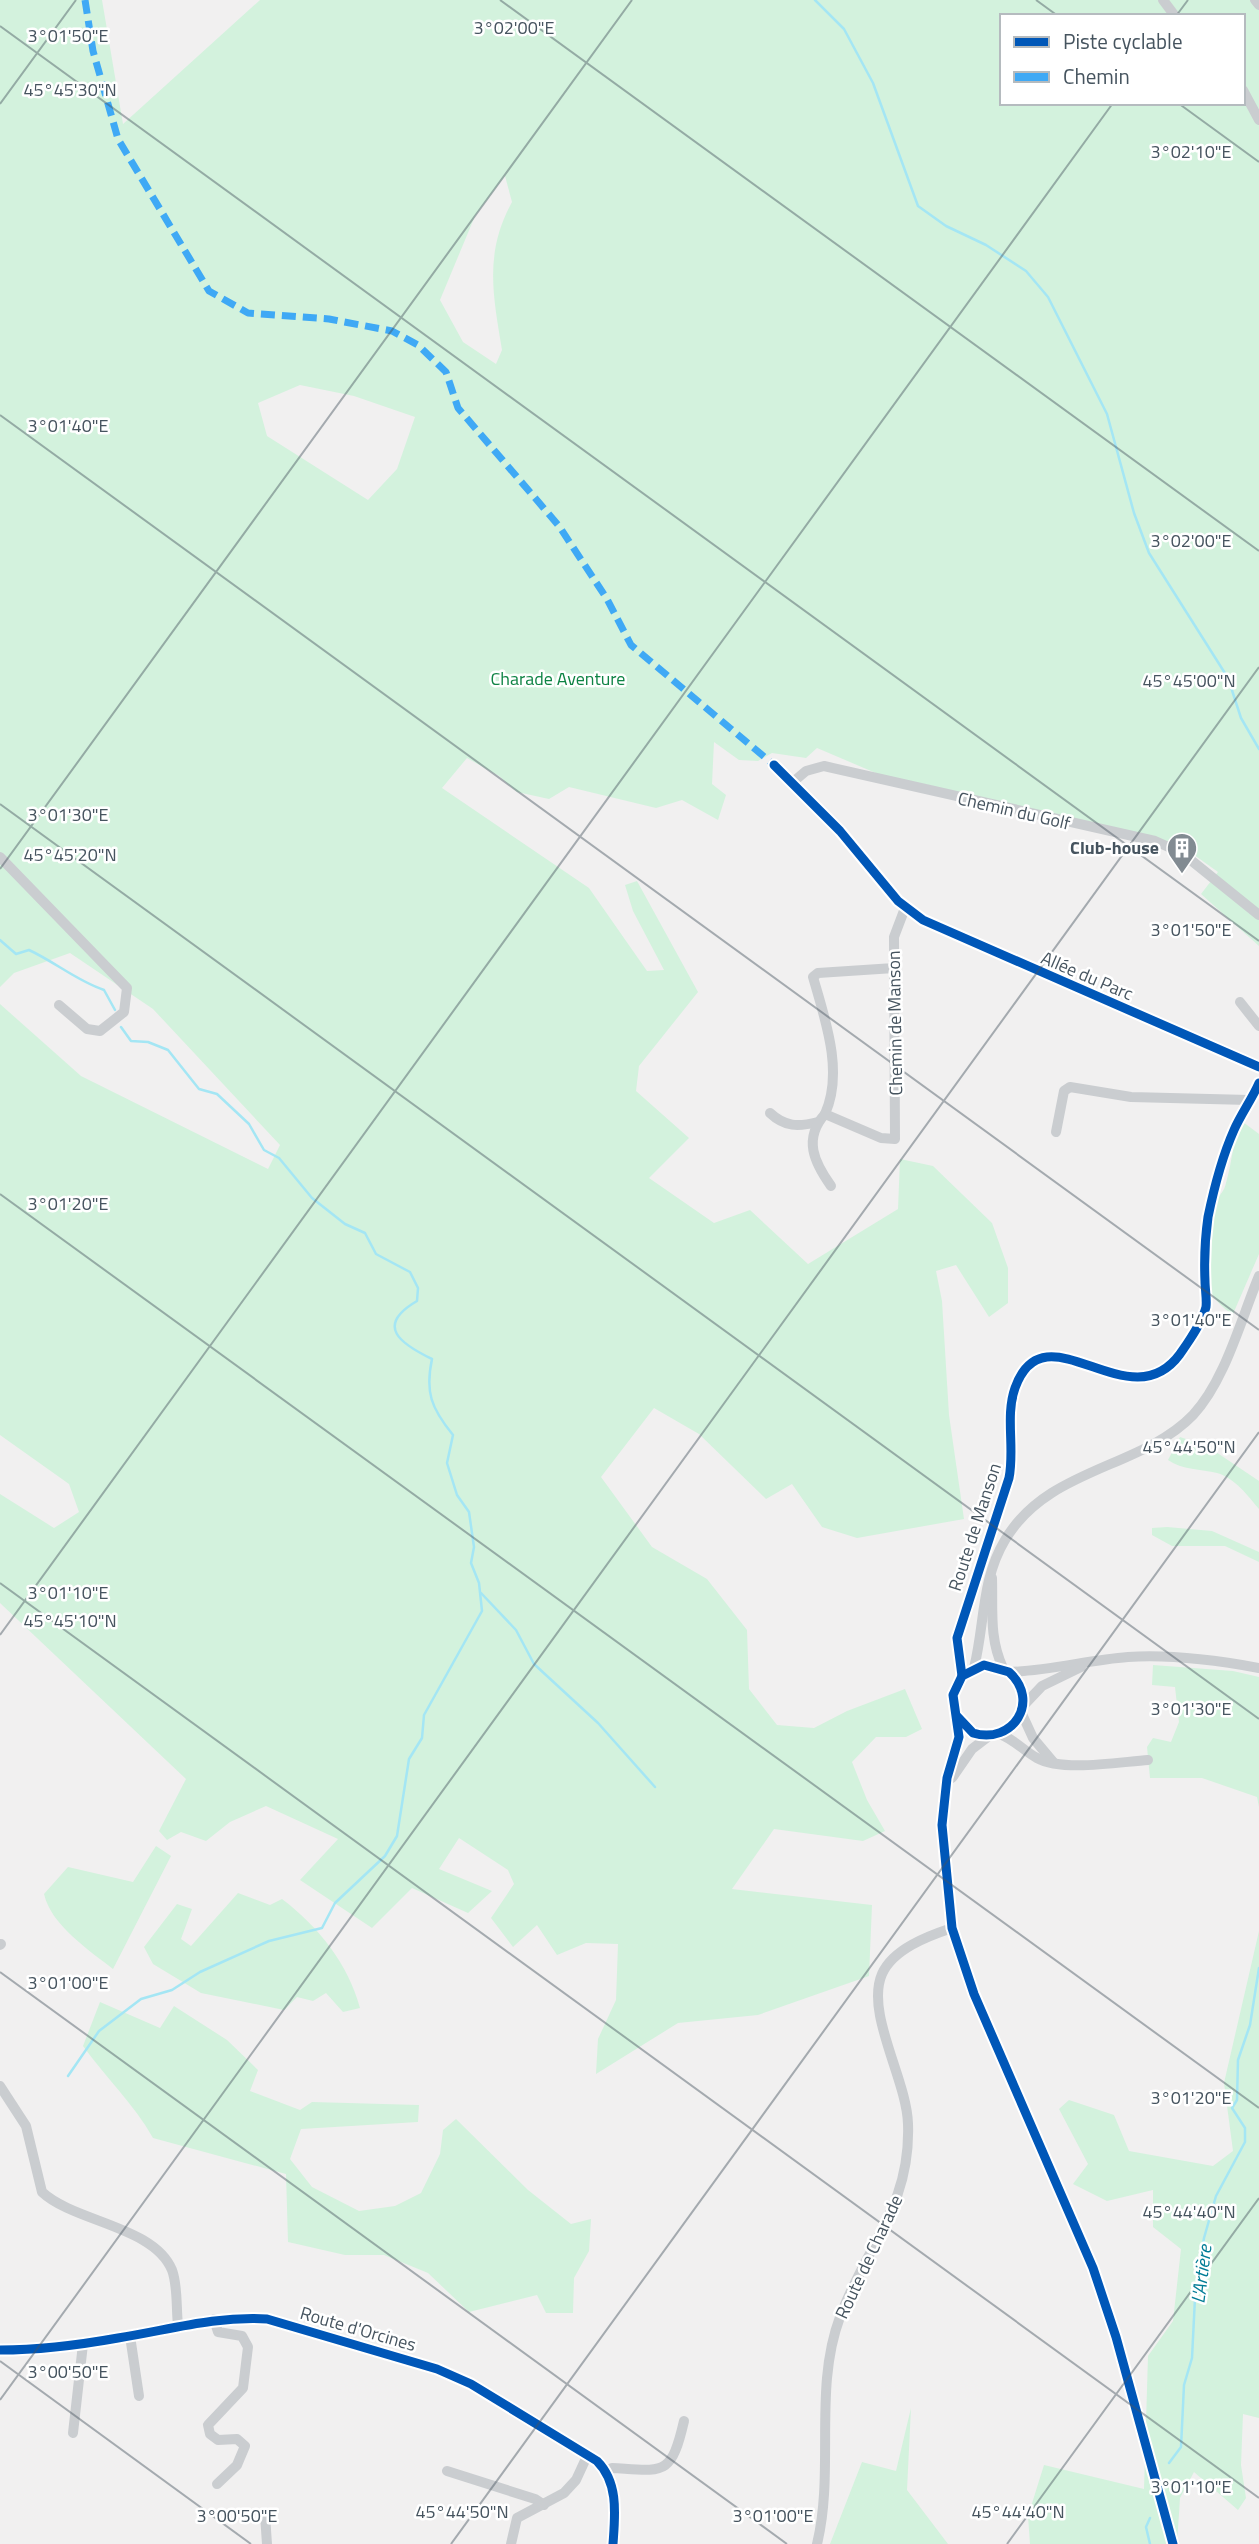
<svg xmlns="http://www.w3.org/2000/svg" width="1259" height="2544" viewBox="0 0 1259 2544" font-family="'Titillium Web',sans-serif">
<rect width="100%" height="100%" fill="#f1f0f0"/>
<g fill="#d3f2dd" fill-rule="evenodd">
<path d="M0 0H102L123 124 260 0H1259V946L1201 894 1218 872 1183 847 918 791 817 748 806 758 772 753 758 761 739 760 714 742 712 784 726 795 718 820 682 800 656 808 569 787 549 799 517 792 499 776 467 758 442 788 589 888 647 971 664 970 633 911 625 885 637 881 698 992 639 1066 636 1091 689 1138 649 1178 714 1223 750 1210 808 1264 898 1209 900 1159 933 1166 992 1223 1008 1268V1303L989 1317 956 1265 936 1271 942 1301 949 1415 964 1519 857 1538 822 1527 792 1484 766 1499 699 1434 654 1408 601 1477 652 1547 707 1579 747 1630 749 1689 777 1725 814 1728 847 1711 905 1689 922 1729 906 1737H876L852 1762 867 1800 885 1831 863 1841 774 1829 732 1889 872 1905 869 1976 758 2015 678 2023 596 2074 598 2039 616 2000 618 1944 586 1943 557 1955 537 1925 513 1947 491 1918 514 1884 508 1870 459 1838 439 1869 492 1891 468 1913 412 1888 372 1928 300 1880 338 1839 266 1806 230 1822 206 1841 181 1832 167 1840 159 1831 186 1779 0 1603V1494L54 1528 79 1512 69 1484 0 1435V1004L81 1076 268 1169 280 1145 153 1009 70 953 14 973 0 987ZM1002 16H1243V103H1002ZM505 176 512 202C484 253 493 295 502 350L496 364 463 342 440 300 475 216ZM300 385 354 396 415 417 397 469 368 500 267 436 258 403Z"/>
<path d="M1243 1122 1259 1134V1254L1233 1314C1224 1310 1212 1297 1208 1287 1203 1275 1209 1213 1216 1201 1220 1194 1224 1192 1226 1183 1233 1160 1231 1145 1243 1122Z"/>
<path d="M1180 1437 1207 1446 1259 1481V1509C1248 1496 1235 1478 1217 1473 1201 1469 1182 1470 1168 1460Z"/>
<polygon points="1167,1527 1212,1531 1259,1552 1259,1562 1225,1546 1172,1546 1152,1535 1152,1528"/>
<polygon points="1153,1665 1233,1671 1259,1677 1259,1807 1257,1797 1202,1778 1150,1778 1147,1747 1153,1738 1171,1742 1179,1722 1175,1687 1152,1685"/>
<path d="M156 1846 171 1856 113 1969C89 1950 51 1925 44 1894L68 1867 133 1882Z"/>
<path d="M238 1893 270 1905 282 1899C319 1927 348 1964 360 2008L343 2012 326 1993 313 2001 297 1997 284 2010 201 1993 153 1964 144 1947 177 1904 192 1909 181 1939 191 1946Z"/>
<polygon points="1259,1931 1259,2418 1243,2414 1241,2465 1246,2498 1238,2510 1194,2472 1180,2498 1177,2544 1030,2544 1028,2516 1044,2465 1144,2489 1148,2356 1173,2321 1181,2249 1153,2227 1153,2190 1107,2201 1073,2184 1088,2164 1059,2109 1069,2100 1114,2115 1129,2151 1213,2166 1233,2151 1224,2083"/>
<path d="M100 2002 160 2028 174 2006 227 2040 258 2070 250 2091 300 2110 312 2102 419 2105 418 2122 301 2129 290 2159 312 2187 359 2211 395 2206 421 2193 440 2154 443 2130 456 2119 528 2190 571 2224 591 2219 589 2251 574 2278 573 2313H546L537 2295 469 2312 428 2273 384 2255H345L288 2242 286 2174 153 2138C134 2104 106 2078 83 2046Z"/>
<polygon points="911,2408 907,2490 948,2544 830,2544 862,2462 896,2471"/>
</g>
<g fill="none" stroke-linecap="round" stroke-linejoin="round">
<g stroke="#a4e6f4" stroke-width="2.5">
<polyline points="815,0 844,29 873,83 918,206 946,226 986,245 1026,271 1048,297 1107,414 1134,513 1149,553 1228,678 1241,718 1259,749"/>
<path d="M0 940 16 954 29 950C55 962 77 981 104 990L115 1010"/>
<polyline points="481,1593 516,1630 534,1664 598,1723 655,1787"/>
<path d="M68 2076 99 2031 141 1999 172 1990 200 1972 269 1941 322 1928 335 1903 385 1856 397 1836 409 1759 422 1738 424 1715 482 1611 479 1583 471 1563 474 1547 469 1512 457 1495 447 1463 453 1435C431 1408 425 1392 432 1359 401 1344 374 1326 417 1301L418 1288 410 1272 376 1254 365 1233 345 1224 312 1198 279 1158 264 1150 249 1124 217 1094 199 1089 168 1050 148 1042 131 1041 121 1027"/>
<polyline points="1169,2463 1181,2447 1184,2385 1192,2358 1195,2298 1204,2238 1216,2196 1245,2142 1245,2128 1232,2108 1237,2100 1238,2060 1250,2025 1259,1968"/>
<polyline points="1150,2518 1146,2527 1150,2544"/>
</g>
<g stroke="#cacdd0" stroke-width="10">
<polyline points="1163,0 1175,16"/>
<polyline points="1255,0 1259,5"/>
<polyline points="1243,90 1259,120"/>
<polyline points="774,765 840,831 898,901 923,920 1259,1067"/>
<polyline points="793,782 806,771 824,766 1155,841 1182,853 1259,915"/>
<polyline points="0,857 127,988 124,1012 100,1031 87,1029 59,1005"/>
<path d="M894 968 818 973 813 977C825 1019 844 1072 825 1114L881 1138 895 1139 894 937 905 908"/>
<polyline points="1240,1002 1259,1026"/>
<path d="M770 1113C785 1127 798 1127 818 1122"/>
<path d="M825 1114C803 1139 814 1162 831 1186"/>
<polyline points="1056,1132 1064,1091 1070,1087 1131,1097 1249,1100"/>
<path d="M992 1578C993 1610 989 1638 1003 1668"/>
<path d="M974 1668C985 1624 981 1580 1005 1540 1048 1467 1141 1469 1193 1415 1225 1381 1241 1319 1259 1276"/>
<path d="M1009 1672C1049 1671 1088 1660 1128 1657 1172 1654 1216 1660 1259 1668"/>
<path d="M962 1676 957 1638 1009 1478C1015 1449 1005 1416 1015 1388 1045 1304 1129 1424 1180 1354 1189 1341 1202 1323 1206 1307 1207 1299 1205 1289 1205 1281 1204 1259 1205 1238 1208 1217 1214 1188 1222 1157 1234 1130 1241 1114 1252 1099 1259 1083"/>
<polyline points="1024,1705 1042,1686 1081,1667"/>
<polyline points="1022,1714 1033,1738 1054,1763"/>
<path d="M956 1715 973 1733C1013 1745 1041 1701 1009 1672L984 1665 962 1676 953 1695 959 1737 947 1778 942 1825 952 1928 974 1994 1093 2268 1116 2337 1173 2544"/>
<path d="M1000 1734C1015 1740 1024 1751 1037 1758 1062 1772 1119 1762 1148 1760"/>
<polyline points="952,1778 972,1749 989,1736"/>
<polyline points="0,1945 1,1944"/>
<path d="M0 2086 26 2126 42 2192C74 2222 154 2226 172 2270 178 2286 176 2308 178 2325"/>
<polyline points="214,2319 218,2332 242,2336 248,2347 243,2388 208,2425 210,2434 218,2440 237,2439 245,2446 237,2465 217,2484"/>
<polyline points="130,2336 139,2396"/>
<polyline points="73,2433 83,2344"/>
<polyline points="447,2471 535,2499 544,2505"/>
<path d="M606 2471 612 2468C664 2471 671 2477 684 2421"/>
<polyline points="265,2515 267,2544"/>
<polyline points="511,2544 517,2518 564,2493 576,2480 588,2454"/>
<path d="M817 2544C835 2470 813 2389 840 2317 866 2246 911 2206 908 2124 907 2080 865 2013 882 1974 893 1949 928 1936 952 1928"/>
</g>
<path stroke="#c6cbce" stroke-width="12" d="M0 2350C40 2350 79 2345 118 2338 169 2330 214 2316 267 2319L437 2369 471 2384 597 2461C619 2483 615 2515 613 2544"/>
<polyline stroke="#3fa9f5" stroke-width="7" stroke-dasharray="14 7" stroke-linecap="butt" points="85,0 93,51 118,139 209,291 248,313 329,319 392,331 418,345 446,372 458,408 559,526 607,599 631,645 774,765"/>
<g stroke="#fff" stroke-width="13">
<g id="cycleway">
<polyline points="774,765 840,831 898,901 923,920 1259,1067"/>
<path d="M962 1676 957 1638 1009 1478C1015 1449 1005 1416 1015 1388 1045 1304 1129 1424 1180 1354 1189 1341 1202 1323 1206 1307 1207 1299 1205 1289 1205 1281 1204 1259 1205 1238 1208 1217 1214 1188 1222 1157 1234 1130 1241 1114 1252 1099 1259 1083"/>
<path d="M956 1715 973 1733C1013 1745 1041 1701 1009 1672L984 1665 962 1676 953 1695 959 1737 947 1778 942 1825 952 1928 974 1994 1093 2268 1116 2337 1173 2544"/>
<path d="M0 2350C40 2350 79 2345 118 2338 169 2330 214 2316 267 2319L437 2369 471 2384 597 2461C619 2483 615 2515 613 2544"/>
</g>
</g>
<use href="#cycleway" stroke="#0057b8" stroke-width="9"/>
</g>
<path fill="none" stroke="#46545f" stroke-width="2" stroke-opacity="0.45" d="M500 0 1259 551M1036 0 1058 16M1176 16 1188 0M0 26 1259 941M1178 103 1259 162M0 104 76 0M0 415 1259 1330M0 804 1259 1719M0 869 632 0M0 1194 1259 2108M0 1583 1259 2498M0 1635 1113 103M0 1972 787 2544M0 2361 251 2544M0 2400 1259 667M451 2544 1259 1432M1007 2544 1259 2198"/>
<defs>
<g id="building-pin" transform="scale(1.575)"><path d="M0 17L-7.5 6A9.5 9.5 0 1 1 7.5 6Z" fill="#828b92" stroke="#fff"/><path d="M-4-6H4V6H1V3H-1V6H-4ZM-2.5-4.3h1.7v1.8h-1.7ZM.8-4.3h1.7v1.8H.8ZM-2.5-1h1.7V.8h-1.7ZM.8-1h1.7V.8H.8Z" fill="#fff"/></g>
</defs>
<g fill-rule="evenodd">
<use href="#building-pin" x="1182" y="848"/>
</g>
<g text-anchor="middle" stroke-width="5" stroke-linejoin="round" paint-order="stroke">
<g font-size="18" fill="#0e8344" stroke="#fff">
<text x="558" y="685">Charade Aventure</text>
</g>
<g font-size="18" fill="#46545f" stroke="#fff">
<text transform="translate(1014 811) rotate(13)" y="6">Chemin du Golf</text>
<text transform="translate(1087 976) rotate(23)" y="6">Allée du Parc</text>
<text transform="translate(895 1023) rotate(-91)" y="6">Chemin de Manson</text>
<text transform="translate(975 1527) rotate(-72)" y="6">Route de Manson</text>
<text transform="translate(869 2257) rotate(-65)" y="6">Route de Charade</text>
<text transform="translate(358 2329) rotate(16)" y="6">Route d'Orcines</text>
</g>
<g font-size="18" font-weight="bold" fill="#46545f" stroke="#fff" text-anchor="end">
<text x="1159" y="854">Club-house</text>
</g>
<g font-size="19" font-style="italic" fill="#037d97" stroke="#fff">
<text transform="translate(1201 2274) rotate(-83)" y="7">L'Artière</text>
</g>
</g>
<g font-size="18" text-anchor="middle" fill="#46545f" stroke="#fff" stroke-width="5" stroke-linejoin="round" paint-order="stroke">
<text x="514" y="34">3°02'00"E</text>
<text x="68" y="42">3°01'50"E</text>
<text x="70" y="96">45°45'30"N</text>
<text x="1191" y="158">3°02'10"E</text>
<text x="68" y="432">3°01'40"E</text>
<text x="1191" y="547">3°02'00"E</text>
<text x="1189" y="687">45°45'00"N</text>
<text x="68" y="821">3°01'30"E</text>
<text x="70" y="861">45°45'20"N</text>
<text x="1191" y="936">3°01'50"E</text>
<text x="68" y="1210">3°01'20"E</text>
<text x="1191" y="1326">3°01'40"E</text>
<text x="1189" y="1453">45°44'50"N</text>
<text x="68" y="1599">3°01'10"E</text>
<text x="70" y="1627">45°45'10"N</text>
<text x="1191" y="1715">3°01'30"E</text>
<text x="68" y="1989">3°01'00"E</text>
<text x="1191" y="2104">3°01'20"E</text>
<text x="1189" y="2218">45°44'40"N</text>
<text x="68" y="2378">3°00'50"E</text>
<text x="1191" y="2493">3°01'10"E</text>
<text x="462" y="2518">45°44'50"N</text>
<text x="1018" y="2518">45°44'40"N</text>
<text x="237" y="2522">3°00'50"E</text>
<text x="773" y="2522">3°01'00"E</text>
</g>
<rect x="1000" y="14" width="245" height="91" fill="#ffffff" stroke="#b5bbbf" stroke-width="2"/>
<rect x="1014" y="37" width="35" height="10" fill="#0057b8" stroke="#b5bbbf" stroke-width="2"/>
<text x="1063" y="49" font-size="21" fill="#46545f">Piste cyclable</text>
<rect x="1014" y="72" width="35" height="10" fill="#3fa9f5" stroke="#b5bbbf" stroke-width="2"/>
<text x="1063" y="84" font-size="21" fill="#46545f">Chemin</text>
</svg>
